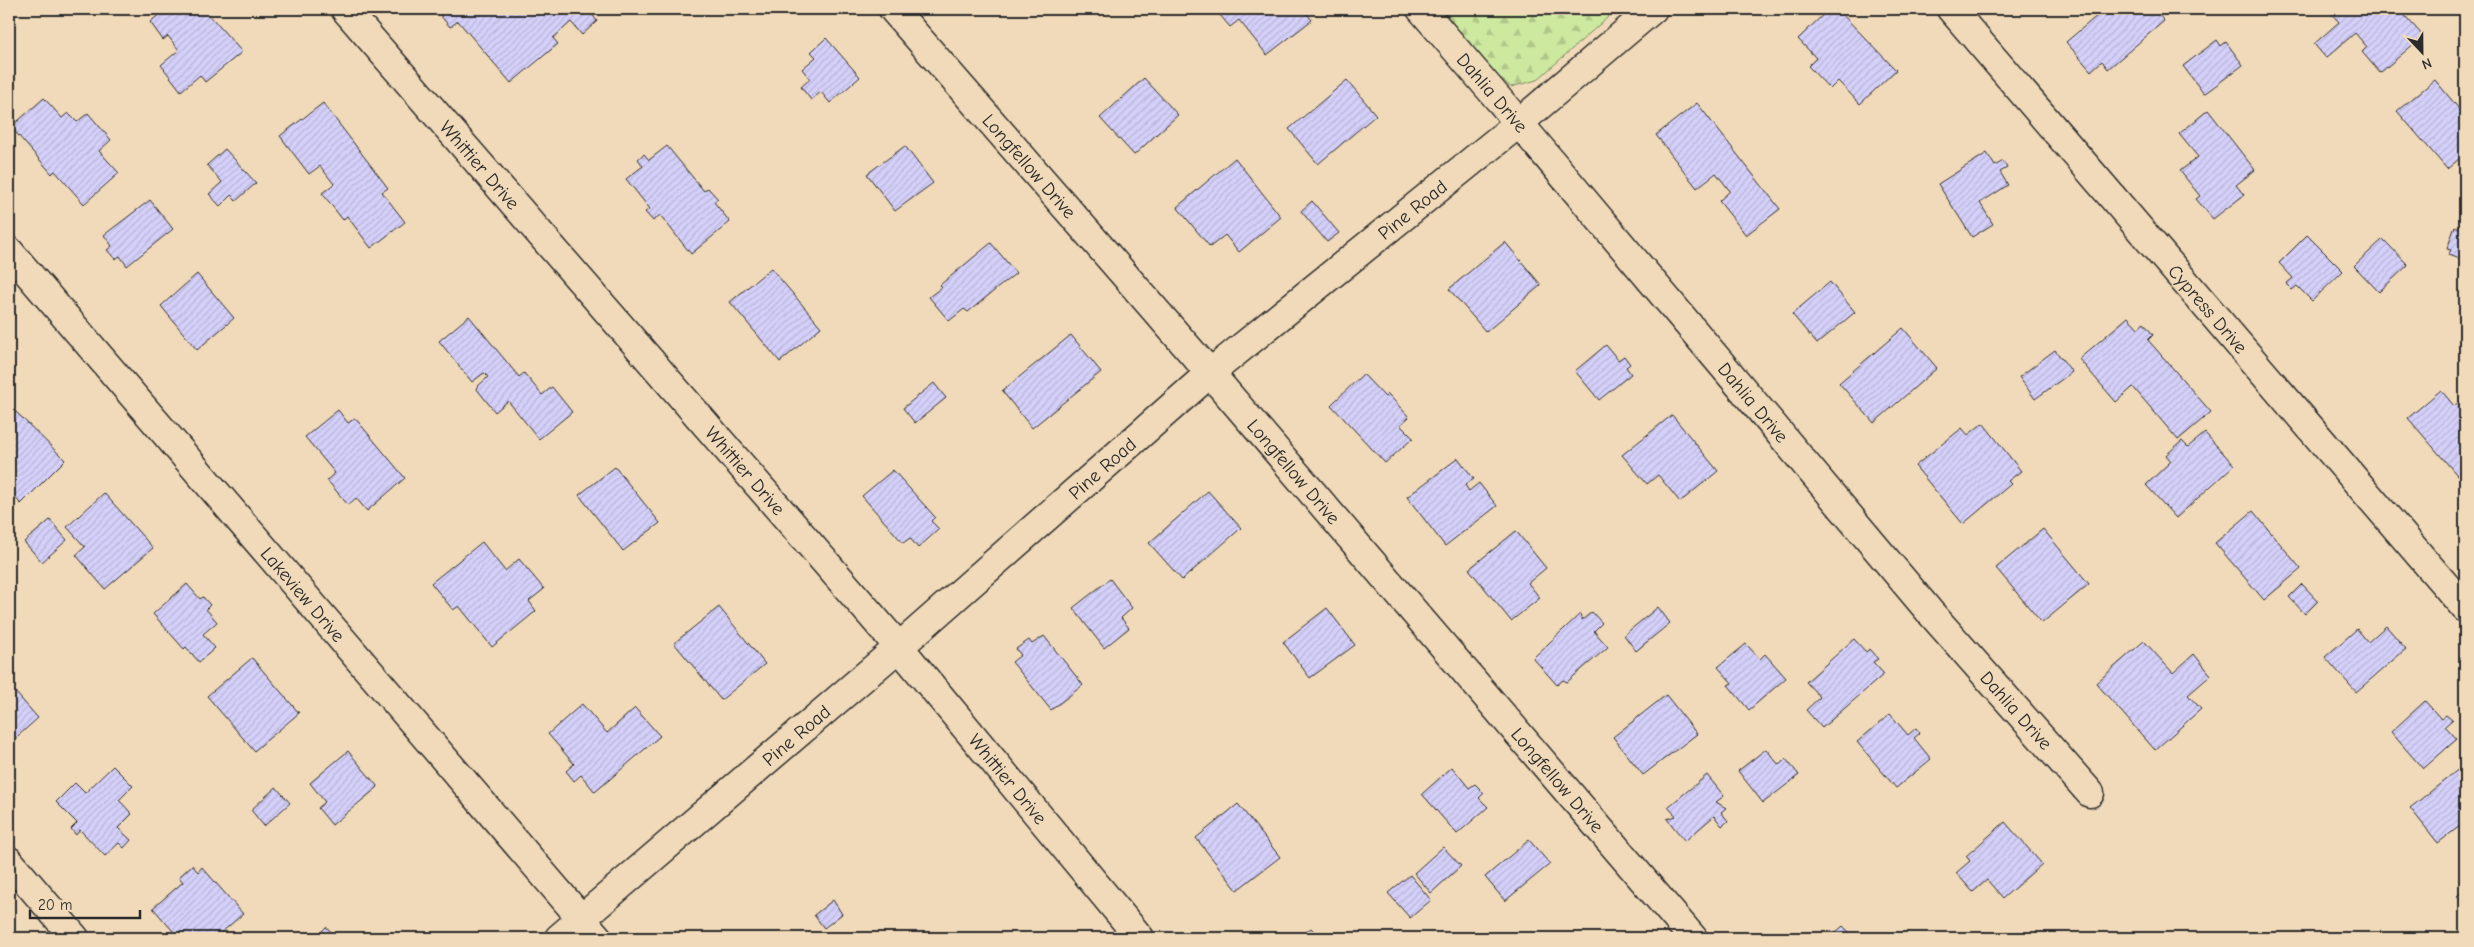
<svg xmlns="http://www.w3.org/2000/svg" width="2474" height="947" viewBox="0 0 2474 947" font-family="'Comic Neue',sans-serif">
<defs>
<pattern id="forest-firs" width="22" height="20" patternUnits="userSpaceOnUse" patternTransform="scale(1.25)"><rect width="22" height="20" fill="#cde89f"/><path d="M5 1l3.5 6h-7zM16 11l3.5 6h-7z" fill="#b0c789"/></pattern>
<pattern id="building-hatch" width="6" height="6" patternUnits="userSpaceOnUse" patternTransform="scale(1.25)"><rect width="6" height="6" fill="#d5d0f9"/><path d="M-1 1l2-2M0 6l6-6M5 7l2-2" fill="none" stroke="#b7b3d6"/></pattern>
</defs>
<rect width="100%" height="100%" fill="#f1dab9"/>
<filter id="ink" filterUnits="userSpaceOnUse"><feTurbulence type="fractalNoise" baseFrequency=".02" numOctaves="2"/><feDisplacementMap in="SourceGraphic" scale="10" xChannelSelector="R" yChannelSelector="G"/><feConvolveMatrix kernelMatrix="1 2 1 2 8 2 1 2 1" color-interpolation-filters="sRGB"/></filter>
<g filter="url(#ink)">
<polygon fill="url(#forest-firs)" stroke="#7c8a65" points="1442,9 1617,9 1537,80 1511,87 1489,69"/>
<g fill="url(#building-hatch)" stroke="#2b2b2b">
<polygon points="166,9 204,9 242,52 205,82 200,75 181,91 161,65 179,50 168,36 163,40 150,22"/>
<polygon points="435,9 588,9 597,21 582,35 571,22 553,38 558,44 511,83 458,21 450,27"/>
<polygon points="1215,9 1303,9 1312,20 1267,55 1239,20 1230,27"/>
<polygon points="1829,9 1837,9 1896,70 1860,104 1838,81 1830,89 1808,66 1816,58 1798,39"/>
<polygon points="2105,9 2154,9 2164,21 2108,69 2102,61 2091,71 2066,42"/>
<polygon points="2327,9 2399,9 2423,36 2380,73 2362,52 2367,47 2355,33 2326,58 2314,44 2339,22"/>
<polygon points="826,38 860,77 830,103 821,92 811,100 801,87 810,79 802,69 816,57 811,52"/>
<polygon points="2217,40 2221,46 2226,42 2243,65 2204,94 2183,66"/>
<polygon points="1144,78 1178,115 1134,155 1100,118"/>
<polygon points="1347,80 1376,115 1318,164 1289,129"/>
<polygon points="2435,80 2465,116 2465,154 2447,169 2397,111"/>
<polygon points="44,98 62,118 68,113 77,122 88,113 111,140 99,151 119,173 84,204 55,171 52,174 11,127"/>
<polygon points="323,103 388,188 382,192 405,222 371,248 347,216 343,220 322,193 334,184 320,166 309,174 280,136"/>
<polygon points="1697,103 1780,209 1746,235 1719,201 1730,191 1716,173 1697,188 1656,135"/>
<polygon points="2208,110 2255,170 2236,185 2244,195 2213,219 2196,199 2200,196 2180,171 2198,157 2179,134"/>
<polygon points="667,146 704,191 708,188 718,199 714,202 730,222 691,254 660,215 653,221 645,212 650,209 626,179 643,166 638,159 644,154 649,160"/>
<polygon points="905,146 933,183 895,211 867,174"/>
<polygon points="225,149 256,183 236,201 231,195 220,206 209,194 222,182 207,165"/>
<polygon points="1987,153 1995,166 2003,161 2007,168 2000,172 2008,185 1980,203 1993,224 1972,237 1938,184"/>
<polygon points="1235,158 1281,217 1239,252 1225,235 1210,247 1177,207"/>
<polygon points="150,200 173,229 127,266 120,256 115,259 107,250 112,246 104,235"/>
<polygon points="1312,201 1339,233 1327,242 1301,211"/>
<polygon points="2465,211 2465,255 2464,260 2448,255 2451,250 2447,249 2455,226 2459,228"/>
<polygon points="2307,235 2343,271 2312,301 2297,286 2292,290 2286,284 2293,278 2279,263"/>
<polygon points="2383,239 2408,265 2379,292 2354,266"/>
<polygon points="1505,242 1541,285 1486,332 1449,289"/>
<polygon points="991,243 1016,273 968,312 964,309 949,321 929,297 942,287 940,285"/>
<polygon points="771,268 821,327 780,362 730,302"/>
<polygon points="197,274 234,318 197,350 161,306"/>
<polygon points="1830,282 1855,312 1817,344 1792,314"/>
<polygon points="469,316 519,377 524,373 542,395 552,387 572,412 539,439 508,401 495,412 476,388 488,377 484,373 472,382 439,341"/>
<polygon points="2128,317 2138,328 2144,323 2153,335 2148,340 2211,412 2178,440 2133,387 2116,402 2079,359"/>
<polygon points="1903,328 1937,368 1874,423 1839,383"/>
<polygon points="1071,335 1101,372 1032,428 1002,391"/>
<polygon points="1606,345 1618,360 1624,356 1630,364 1626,367 1631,374 1599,400 1575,371"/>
<polygon points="2055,350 2072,372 2035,399 2019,377"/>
<polygon points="1363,374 1385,397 1388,394 1409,417 1400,425 1413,438 1385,463 1331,405"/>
<polygon points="934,383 946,398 915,423 903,408"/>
<polygon points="2441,390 2454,406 2465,397 2465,469 2457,475 2408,418"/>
<polygon points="338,410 348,423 355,418 405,478 367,511 356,498 348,505 327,480 335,473 305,437"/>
<polygon points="16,412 65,460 21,504 9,491 9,419"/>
<polygon points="1672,415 1718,471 1680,502 1658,475 1647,484 1622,455"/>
<polygon points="1983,423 2021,471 2008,481 2011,484 1963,524 1915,466 1962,428 1968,435"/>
<polygon points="2205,433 2234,465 2176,518 2146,485 2171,461 2166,455 2182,441 2188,447"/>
<polygon points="1458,458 1474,479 1465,485 1469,491 1479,483 1497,506 1445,546 1407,497"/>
<polygon points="615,467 660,523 623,551 579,495"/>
<polygon points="893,470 935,517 931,521 939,529 918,548 910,538 903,543 862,496"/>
<polygon points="1208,491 1241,528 1182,580 1149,543"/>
<polygon points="104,493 153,548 105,589 76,555 85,547 67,527"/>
<polygon points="2253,511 2301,569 2264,600 2215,543"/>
<polygon points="50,520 67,540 42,562 24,542"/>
<polygon points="2043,529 2089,584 2042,623 1996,568"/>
<polygon points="1516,531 1546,568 1528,583 1540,598 1511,621 1469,569"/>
<polygon points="482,542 505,571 519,559 544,589 529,601 536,611 492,647 459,606 453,610 431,583"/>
<polygon points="1110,579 1132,608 1121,618 1129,628 1104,648 1073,608"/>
<polygon points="187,584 200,599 203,597 210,605 206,609 217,622 203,634 215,648 199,662 186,647 184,649 153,614"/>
<polygon points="2302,584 2318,601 2305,614 2289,597"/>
<polygon points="719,607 765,664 721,700 674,643"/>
<polygon points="1658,607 1670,623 1636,651 1624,635"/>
<polygon points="1327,608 1355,645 1310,678 1283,642"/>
<polygon points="1592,612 1602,623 1594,631 1608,647 1567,682 1563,680 1557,685 1533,658 1580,614 1582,620"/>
<polygon points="2386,626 2406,649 2356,692 2325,657 2357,629 2368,642"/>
<polygon points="1044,636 1083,685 1051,710 1012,662 1021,655 1016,649 1029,640 1032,644"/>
<polygon points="1854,639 1866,652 1869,649 1878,659 1873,662 1884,674 1822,728 1806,710 1820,697 1806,682"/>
<polygon points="2144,641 2173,673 2194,654 2211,675 2188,695 2201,709 2155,750 2096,683"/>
<polygon points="1746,644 1760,659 1765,654 1786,678 1749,710 1728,685 1732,683 1718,667"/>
<polygon points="252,658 299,713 254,751 207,696"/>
<polygon points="9,685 38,718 10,743 9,741"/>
<polygon points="1666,695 1697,734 1643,775 1613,737"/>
<polygon points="2425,701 2441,719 2446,715 2452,720 2445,726 2457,739 2423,769 2391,732"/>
<polygon points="582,704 607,733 635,708 660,736 595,792 581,775 574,781 566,771 574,764 548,734"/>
<polygon points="1890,714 1908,735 1916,728 1920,733 1914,738 1931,759 1896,788 1857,742"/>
<polygon points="1766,749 1779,765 1786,759 1799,775 1763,803 1738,771"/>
<polygon points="348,751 378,787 332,825 318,808 325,802 310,783"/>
<polygon points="2465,764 2465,822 2438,843 2410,808"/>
<polygon points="113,766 133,786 119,800 132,814 118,828 131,840 124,848 119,843 105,856 80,830 76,835 71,829 77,823 56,802 75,783 85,793"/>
<polygon points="1452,767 1469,788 1475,784 1484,793 1479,798 1488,807 1457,834 1422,794"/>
<polygon points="1707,775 1724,796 1716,802 1726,808 1721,812 1728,821 1722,826 1714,816 1685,841 1667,819 1676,816 1668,807"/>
<polygon points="276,787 290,803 264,826 251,810"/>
<polygon points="1238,804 1280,857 1237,890 1196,838"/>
<polygon points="2005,822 2042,864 2003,898 1987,880 1973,892 1956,873 1970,861 1966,856"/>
<polygon points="1529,840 1550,864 1505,901 1485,877"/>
<polygon points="1443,847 1461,866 1431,893 1414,873"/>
<polygon points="192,865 198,872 202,867 243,914 215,938 179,938 153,908 183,882 179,877"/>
<polygon points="1410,875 1431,900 1410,918 1388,893"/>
<polygon points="2465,889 2465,905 2457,896"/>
<polygon points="833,900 842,914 824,928 814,915"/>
<polygon points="1843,926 1855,938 1829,938"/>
<polygon points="326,927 338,938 315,938"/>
<polygon points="1311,928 1320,938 1299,938"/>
</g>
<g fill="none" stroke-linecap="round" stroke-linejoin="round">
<g stroke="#2b2b2b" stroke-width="31">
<g id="street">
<path id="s1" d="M345 9 899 647 1140 938"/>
<path id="s2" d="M893 9 1210 373 1693 938"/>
<path id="s3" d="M1421 9 1519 123 1929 611 2090 793"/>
<path id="s4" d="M1951 9 2465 608"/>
<path id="s5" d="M9 251 598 938"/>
<polyline points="9,861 75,938"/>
<path id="s6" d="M559 938 899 647 1210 373 1519 123 1653 9"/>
</g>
</g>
<use href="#street" stroke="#f1dab9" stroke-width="28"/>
</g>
</g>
<g text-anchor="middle" stroke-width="5" stroke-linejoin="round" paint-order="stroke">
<g font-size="19" fill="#2b2b2b" stroke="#f1dab9">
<text dy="7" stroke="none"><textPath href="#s3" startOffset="110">Dahlia Drive</textPath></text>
<text dy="7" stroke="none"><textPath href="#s1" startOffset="206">Whittier Drive</textPath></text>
<text dy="7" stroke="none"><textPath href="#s2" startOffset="208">Longfellow Drive</textPath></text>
<text dy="7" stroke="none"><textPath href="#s6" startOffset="1122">Pine Road</textPath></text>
<text dy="7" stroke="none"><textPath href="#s4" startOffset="395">Cypress Drive</textPath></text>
<text dy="7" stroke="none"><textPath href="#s3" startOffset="515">Dahlia Drive</textPath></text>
<text dy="7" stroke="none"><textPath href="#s6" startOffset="718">Pine Road</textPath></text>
<text dy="7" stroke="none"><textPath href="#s1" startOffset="611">Whittier Drive</textPath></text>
<text dy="7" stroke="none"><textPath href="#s2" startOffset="612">Longfellow Drive</textPath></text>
<text dy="7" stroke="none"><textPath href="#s5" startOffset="452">Lakeview Drive</textPath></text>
<text dy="7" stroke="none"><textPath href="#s3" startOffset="920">Dahlia Drive</textPath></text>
<text dy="7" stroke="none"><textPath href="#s6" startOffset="312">Pine Road</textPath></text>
<text dy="7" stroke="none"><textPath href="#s1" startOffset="1016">Whittier Drive</textPath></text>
<text dy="7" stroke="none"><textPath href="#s2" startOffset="1018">Longfellow Drive</textPath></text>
</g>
</g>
<rect width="2474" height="947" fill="none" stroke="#f1dab9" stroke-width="30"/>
<rect x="15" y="15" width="2444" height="917" fill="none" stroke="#2b2b2b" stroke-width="2" filter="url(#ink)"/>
<g transform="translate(2422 52) rotate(158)" stroke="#f1dab9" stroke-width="4" paint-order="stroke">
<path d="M0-4L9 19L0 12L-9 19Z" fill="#2b2b2b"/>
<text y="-8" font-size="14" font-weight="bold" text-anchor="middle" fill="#2b2b2b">N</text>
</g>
<path d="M30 910v8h110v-8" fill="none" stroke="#2b2b2b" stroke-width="2.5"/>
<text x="38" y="910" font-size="15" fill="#2b2b2b" stroke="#f1dab9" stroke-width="4" paint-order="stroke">20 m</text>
</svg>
